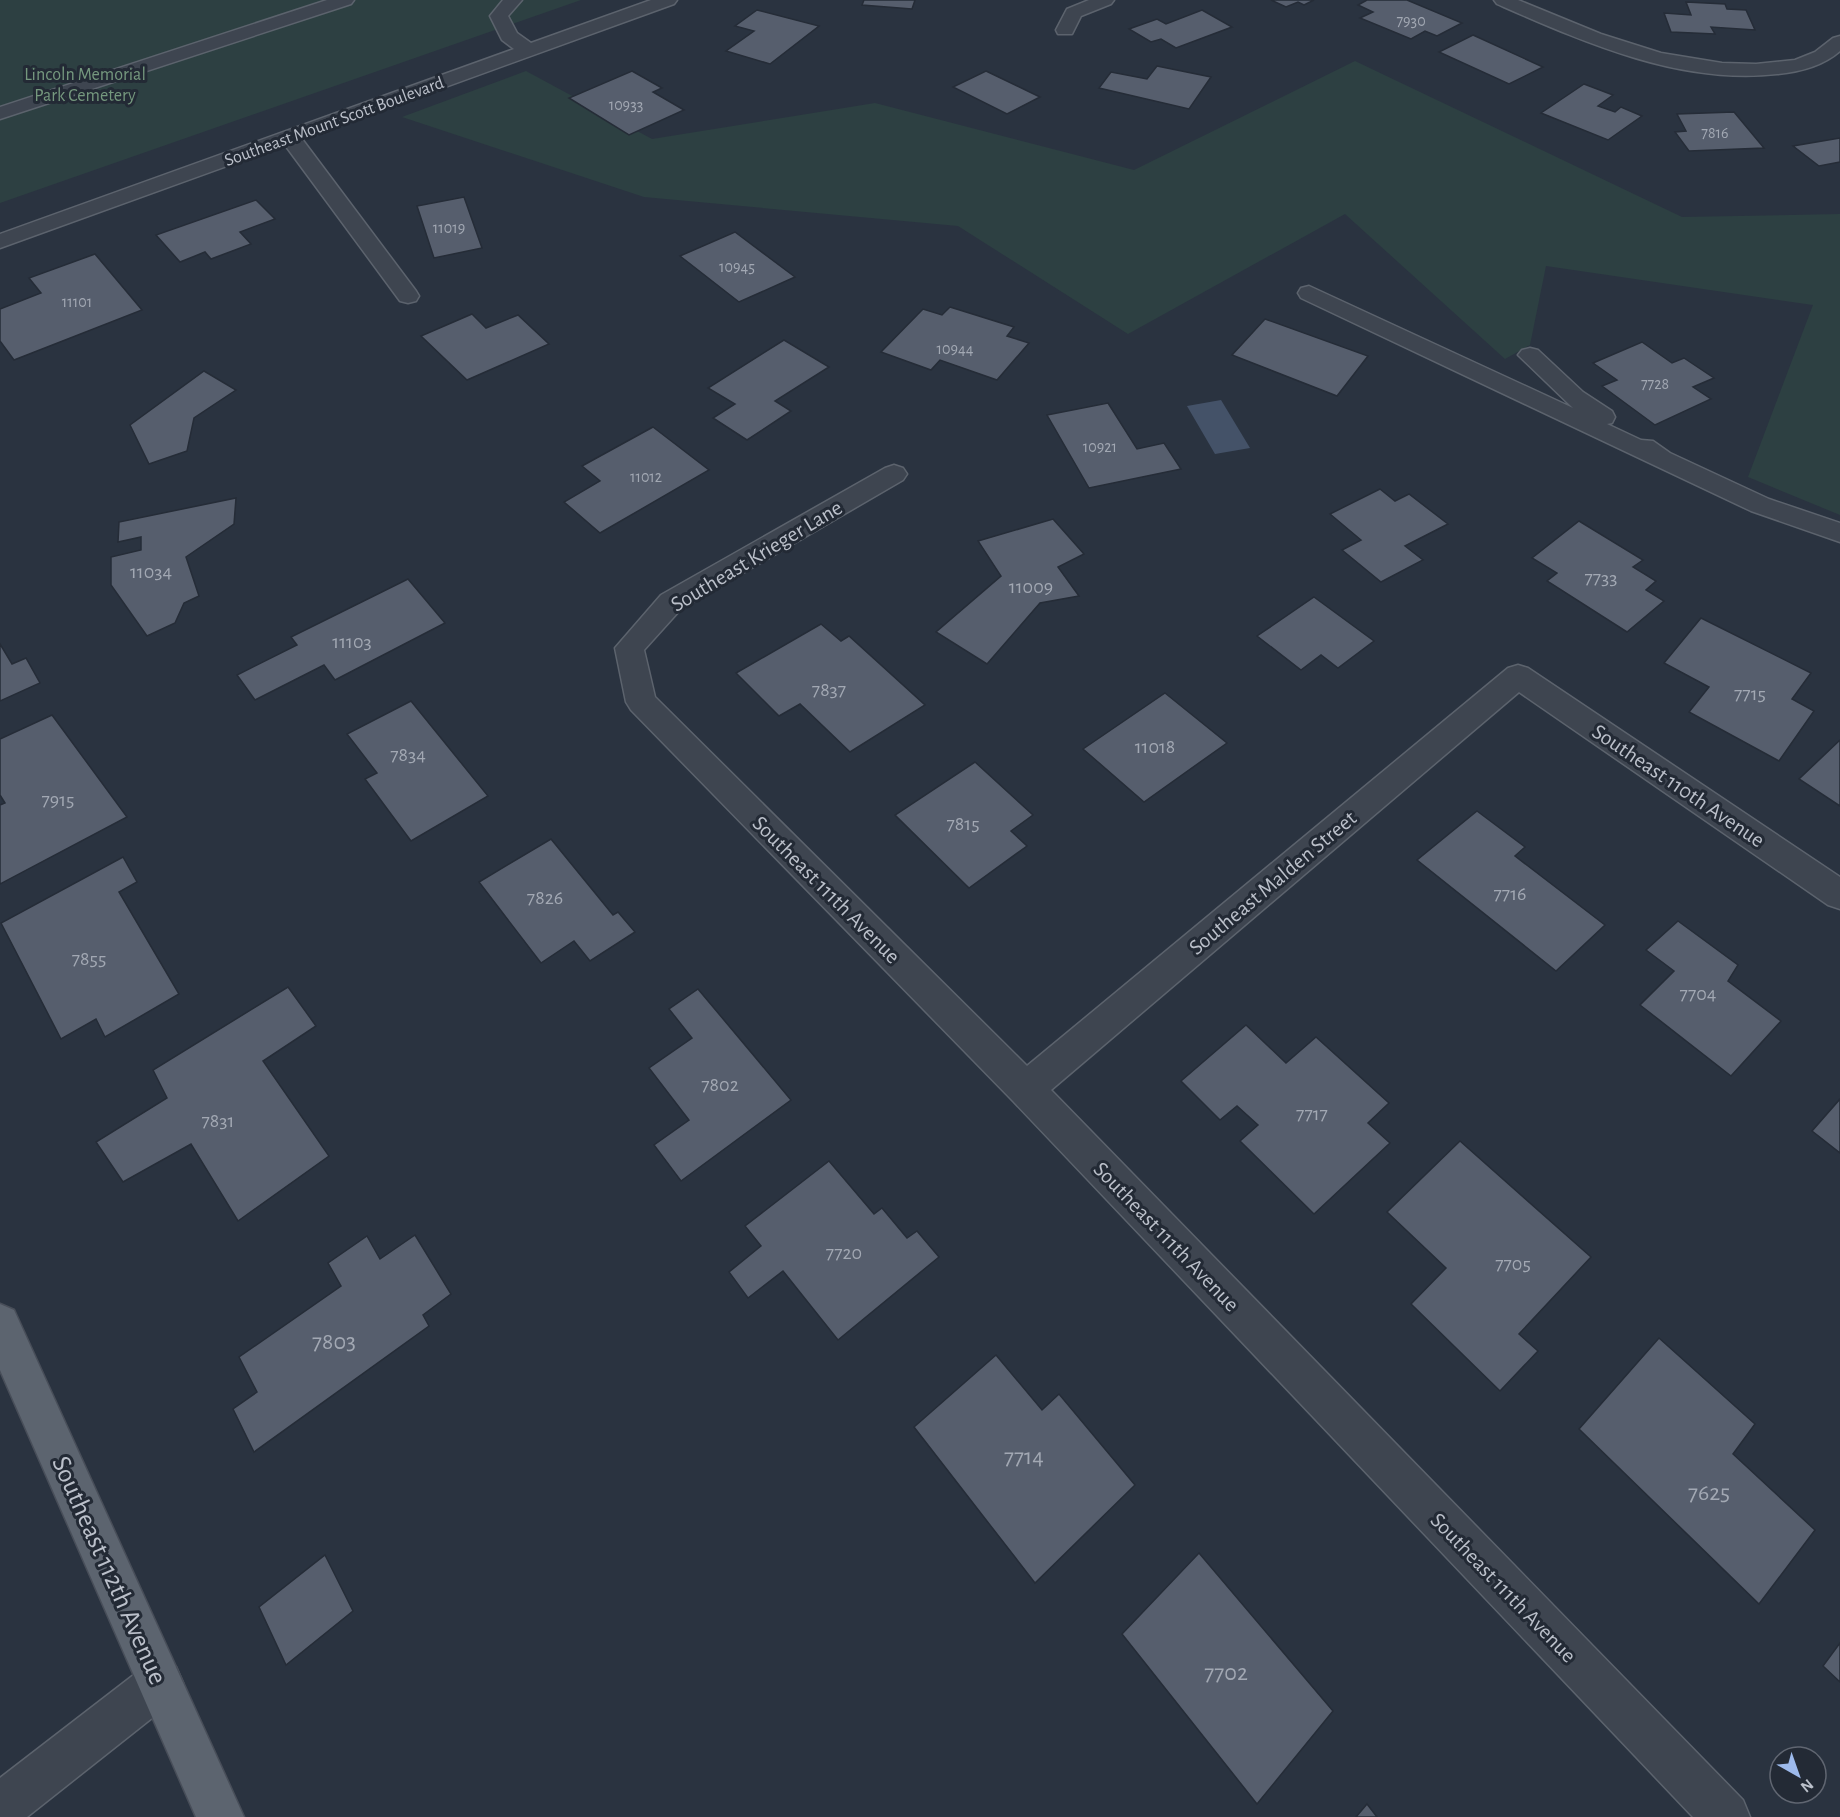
<svg xmlns="http://www.w3.org/2000/svg" width="1840" height="1817" viewBox="0 0 1840 1817" font-family="'Alegreya Sans',sans-serif">
<rect width="100%" height="100%" fill="#2a3340"/>
<g fill="#2d4042">
<polygon points="0,0 581,0 0,203"/>
<polygon points="1355,61 1682,217 1840,214 1840,515 1748,477 1813,305 1546,266 1530,345 1505,359 1345,214 1128,334 958,226 644,197 402,117 526,71 652,139 875,103 1134,170"/>
</g>
<polygon fill="#445268" points="1221,400 1250,448 1215,454 1187,406"/>
<g fill="#565e6d" stroke="#252c37" stroke-width="1.5">
<polygon points="864,0 915,0 912,9 862,5"/>
<polygon points="1271,0 1314,0 1304,5 1298,2 1286,7"/>
<polygon points="1367,0 1407,0 1462,23 1437,36 1425,31 1411,39 1360,18 1373,12 1358,5"/>
<polygon points="1686,2 1725,4 1727,9 1746,10 1755,30 1711,27 1715,34 1671,32 1664,13 1691,15"/>
<polygon points="757,10 819,26 770,64 726,51 754,31 735,26"/>
<polygon points="1202,10 1232,27 1176,48 1161,39 1151,42 1129,29 1157,19 1166,24"/>
<polygon points="1473,35 1543,67 1509,84 1439,52"/>
<polygon points="1157,66 1211,77 1189,109 1099,88 1111,72 1147,79"/>
<polygon points="632,71 662,88 653,92 684,110 629,135 569,98"/>
<polygon points="986,71 1040,97 1007,114 953,87"/>
<polygon points="1584,84 1613,95 1598,106 1615,112 1621,107 1642,116 1608,140 1541,113"/>
<polygon points="1734,112 1764,148 1689,151 1675,132 1686,131 1677,114"/>
<polygon points="1840,138 1840,162 1819,166 1793,146"/>
<polygon points="464,197 482,248 434,258 417,206"/>
<polygon points="256,200 275,219 240,232 251,244 211,259 205,252 180,262 156,235"/>
<polygon points="735,232 795,277 739,302 680,256"/>
<polygon points="95,254 142,310 14,360 0,341 0,309 41,293 29,278"/>
<polygon points="950,307 1014,327 1007,336 1029,343 997,380 940,360 931,370 881,352 923,309 942,315"/>
<polygon points="472,314 486,328 518,315 549,344 467,380 421,336"/>
<polygon points="1265,319 1368,356 1337,396 1232,355"/>
<polygon points="784,340 829,367 775,401 791,411 747,440 713,418 735,404 708,388"/>
<polygon points="1642,342 1672,363 1684,358 1714,378 1693,387 1711,399 1655,425 1602,386 1617,380 1593,363"/>
<polygon points="204,371 236,390 194,418 187,451 149,464 130,425"/>
<polygon points="1108,403 1137,449 1164,443 1181,469 1089,488 1047,415"/>
<polygon points="653,427 709,470 600,533 564,502 600,481 582,466"/>
<polygon points="1380,489 1395,501 1409,494 1448,524 1405,546 1423,560 1381,582 1342,550 1361,540 1330,514"/>
<polygon points="236,498 234,524 186,557 199,596 184,603 175,623 147,636 111,585 111,557 141,550 141,537 118,542 119,522"/>
<polygon points="1053,519 1084,554 1058,567 1079,596 1040,603 987,664 936,632 1001,576 978,541"/>
<polygon points="1579,521 1643,560 1633,567 1656,581 1646,590 1664,601 1627,632 1547,581 1557,573 1532,558"/>
<polygon points="408,579 445,623 335,680 324,665 255,700 237,675 297,645 291,637"/>
<polygon points="1314,597 1374,641 1338,668 1321,655 1301,670 1257,636"/>
<polygon points="1701,618 1811,673 1792,699 1814,711 1779,761 1689,712 1709,687 1664,663"/>
<polygon points="821,624 841,641 849,636 925,705 850,752 800,704 779,716 736,673"/>
<polygon points="0,644 12,664 26,658 40,683 0,701"/>
<polygon points="1165,693 1227,743 1144,802 1083,749"/>
<polygon points="411,701 488,796 411,841 365,779 377,773 347,734"/>
<polygon points="52,715 127,817 0,884 0,805 5,803 0,795 0,739"/>
<polygon points="1840,740 1840,806 1799,779"/>
<polygon points="975,762 1033,815 1011,831 1027,846 969,888 895,815"/>
<polygon points="1477,811 1525,847 1515,856 1605,925 1556,971 1417,860"/>
<polygon points="551,839 613,915 618,912 635,932 590,961 574,941 541,963 479,882"/>
<polygon points="123,857 137,882 119,892 179,994 105,1037 96,1019 61,1039 1,923"/>
<polygon points="1678,921 1738,965 1728,981 1781,1021 1731,1076 1640,1005 1674,971 1646,950"/>
<polygon points="288,987 316,1026 263,1061 329,1156 238,1221 191,1144 123,1182 96,1142 167,1098 153,1070"/>
<polygon points="698,989 791,1100 681,1181 654,1145 689,1120 649,1068 692,1038 669,1009"/>
<polygon points="1246,1025 1286,1063 1316,1037 1389,1103 1368,1123 1390,1143 1314,1214 1240,1141 1258,1125 1237,1106 1220,1120 1181,1081"/>
<polygon points="1840,1099 1840,1153 1812,1131"/>
<polygon points="1460,1141 1591,1257 1519,1334 1538,1351 1500,1391 1411,1304 1446,1268 1387,1212"/>
<polygon points="829,1161 874,1214 882,1208 907,1238 917,1231 939,1257 838,1340 783,1271 748,1298 729,1272 761,1246 745,1226"/>
<polygon points="415,1235 451,1294 423,1315 429,1326 254,1452 233,1409 257,1392 239,1357 341,1286 328,1263 367,1236 380,1259"/>
<polygon points="1659,1338 1755,1424 1733,1454 1815,1530 1759,1604 1579,1429"/>
<polygon points="996,1355 1042,1410 1059,1394 1135,1485 1035,1583 914,1427"/>
<polygon points="1199,1553 1333,1711 1257,1804 1122,1634"/>
<polygon points="325,1555 353,1611 286,1665 259,1607"/>
<polygon points="1840,1643 1840,1682 1823,1666"/>
<polygon points="1367,1804 1377,1817 1356,1817"/>
</g>
<g fill="none" stroke-linecap="round" stroke-linejoin="round">
<g stroke="#5c636d" stroke-width="3">
<g id="minor">
<polygon points="327,0 354,0 351,4 0,119 0,107"/>
<polygon points="503,0 522,0 508,16 517,33 531,43 651,0 677,0 674,4 302,139 416,291 419,296 416,301 408,303 400,301 285,145 0,248 0,234 514,49 502,40 490,16"/>
<polygon points="1089,0 1114,0 1111,4 1081,16 1072,34 1058,34 1056,30 1067,9"/>
<path d="M1494 0H1518L1601 34 1661 53 1722 63 1756 64 1795 60 1815 52 1833 38 1840 36V51C1823 66 1799 72 1777 74 1679 85 1584 42 1497 4Z"/>
<polygon points="1309,286 1573,408 1518,355 1522,350 1530,348 1538,350 1583,392 1612,411 1615,417 1612,423 1607,424 1641,440 1653,441 1670,453 1769,499 1840,523 1840,542 1751,511 1301,298 1298,293 1301,288"/>
<polygon points="894,465 903,468 907,474 903,480 681,609 644,650 655,697 1027,1066 1508,668 1518,665 1528,668 1840,877 1840,909 1828,905 1519,692 1051,1090 1743,1800 1750,1817 1693,1817 1013,1101 631,710 626,702 615,648 661,595 885,468"/>
<polygon points="160,1660 176,1667 183,1683 176,1699 27,1817 0,1817 0,1778 144,1667"/>
</g>
</g>
<g stroke="#484e59" stroke-width="3">
<polygon id="major" points="0,1304 14,1310 244,1817 196,1817 0,1370"/>
</g>
<use href="#minor" fill="#3e4550" fill-rule="evenodd"/>
<use href="#major" fill="#5c646f" fill-rule="evenodd"/>
</g>
<g text-anchor="middle" stroke-width="6" stroke-linejoin="round" paint-order="stroke">
<g font-size="16" fill="#a2a8b3">
<text x="1411" y="26">7930</text>
<text x="626" y="110">10933</text>
<text x="1715" y="138">7816</text>
<text x="449" y="233">11019</text>
<text x="737" y="272">10945</text>
<text x="77" y="307">11101</text>
<text x="955" y="354">10944</text>
<text x="1655" y="389">7728</text>
<text x="1100" y="452">10921</text>
<text x="646" y="482">11012</text>
</g>
<g font-size="18" fill="#75987e" stroke="#232a35">
<text x="85" y="80">Lincoln Memorial<tspan x="85" dy="21">Park Cemetery</tspan></text>
</g>
<g font-size="18" fill="#bbc0ca" stroke="#232a35">
<text transform="translate(334 121) rotate(-20)" y="6">Southeast Mount Scott Boulevard</text>
</g>
<g font-size="20" fill="#a2a8b3">
<text x="151" y="578">11034</text>
<text x="1601" y="584">7733</text>
<text x="1031" y="593">11009</text>
<text x="352" y="648">11103</text>
<text x="829" y="696">7837</text>
<text x="1750" y="700">7715</text>
<text x="1155" y="753">11018</text>
<text x="408" y="761">7834</text>
<text x="58" y="806">7915</text>
<text x="963" y="830">7815</text>
<text x="1510" y="900">7716</text>
<text x="545" y="904">7826</text>
<text x="89" y="965">7855</text>
<text x="1698" y="1000">7704</text>
<text x="720" y="1091">7802</text>
<text x="1312" y="1120">7717</text>
<text x="218" y="1127">7831</text>
<text x="844" y="1259">7720</text>
<text x="1513" y="1270">7705</text>
</g>
<g font-size="22" fill="#bbc0ca" stroke="#232a35">
<text transform="translate(756 555) rotate(-31)" y="8">Southeast Krieger Lane</text>
<text transform="translate(1679 785) rotate(34)" y="8">Southeast 110th Avenue</text>
<text transform="translate(1272 882) rotate(-40)" y="8">Southeast Malden Street</text>
<text transform="translate(827 889) rotate(45)" y="8">Southeast 111th Avenue</text>
<text transform="translate(1167 1236) rotate(46)" y="8">Southeast 111th Avenue</text>
<text transform="translate(1504 1587) rotate(46)" y="8">Southeast 111th Avenue</text>
</g>
<g font-size="24" fill="#a2a8b3">
<text x="334" y="1349">7803</text>
<text x="1024" y="1464">7714</text>
<text x="1709" y="1500">7625</text>
<text x="1226" y="1680">7702</text>
</g>
<g font-size="27" fill="#bbc0ca" stroke="#232a35">
<text transform="translate(110 1570) rotate(66)" y="9">Southeast 112th Avenue</text>
</g>
</g>
<g transform="translate(1798 1775) rotate(140)"><circle r="28" fill="#232a35" stroke="#606671" stroke-width="1.5"/>
<path d="M0-4.5L10 22L0 15L-10 22Z" fill="#9dbaec"/>
<text y="-9" font-size="16" font-weight="bold" text-anchor="middle" fill="#bbc0ca">N</text>
</g>
</svg>
